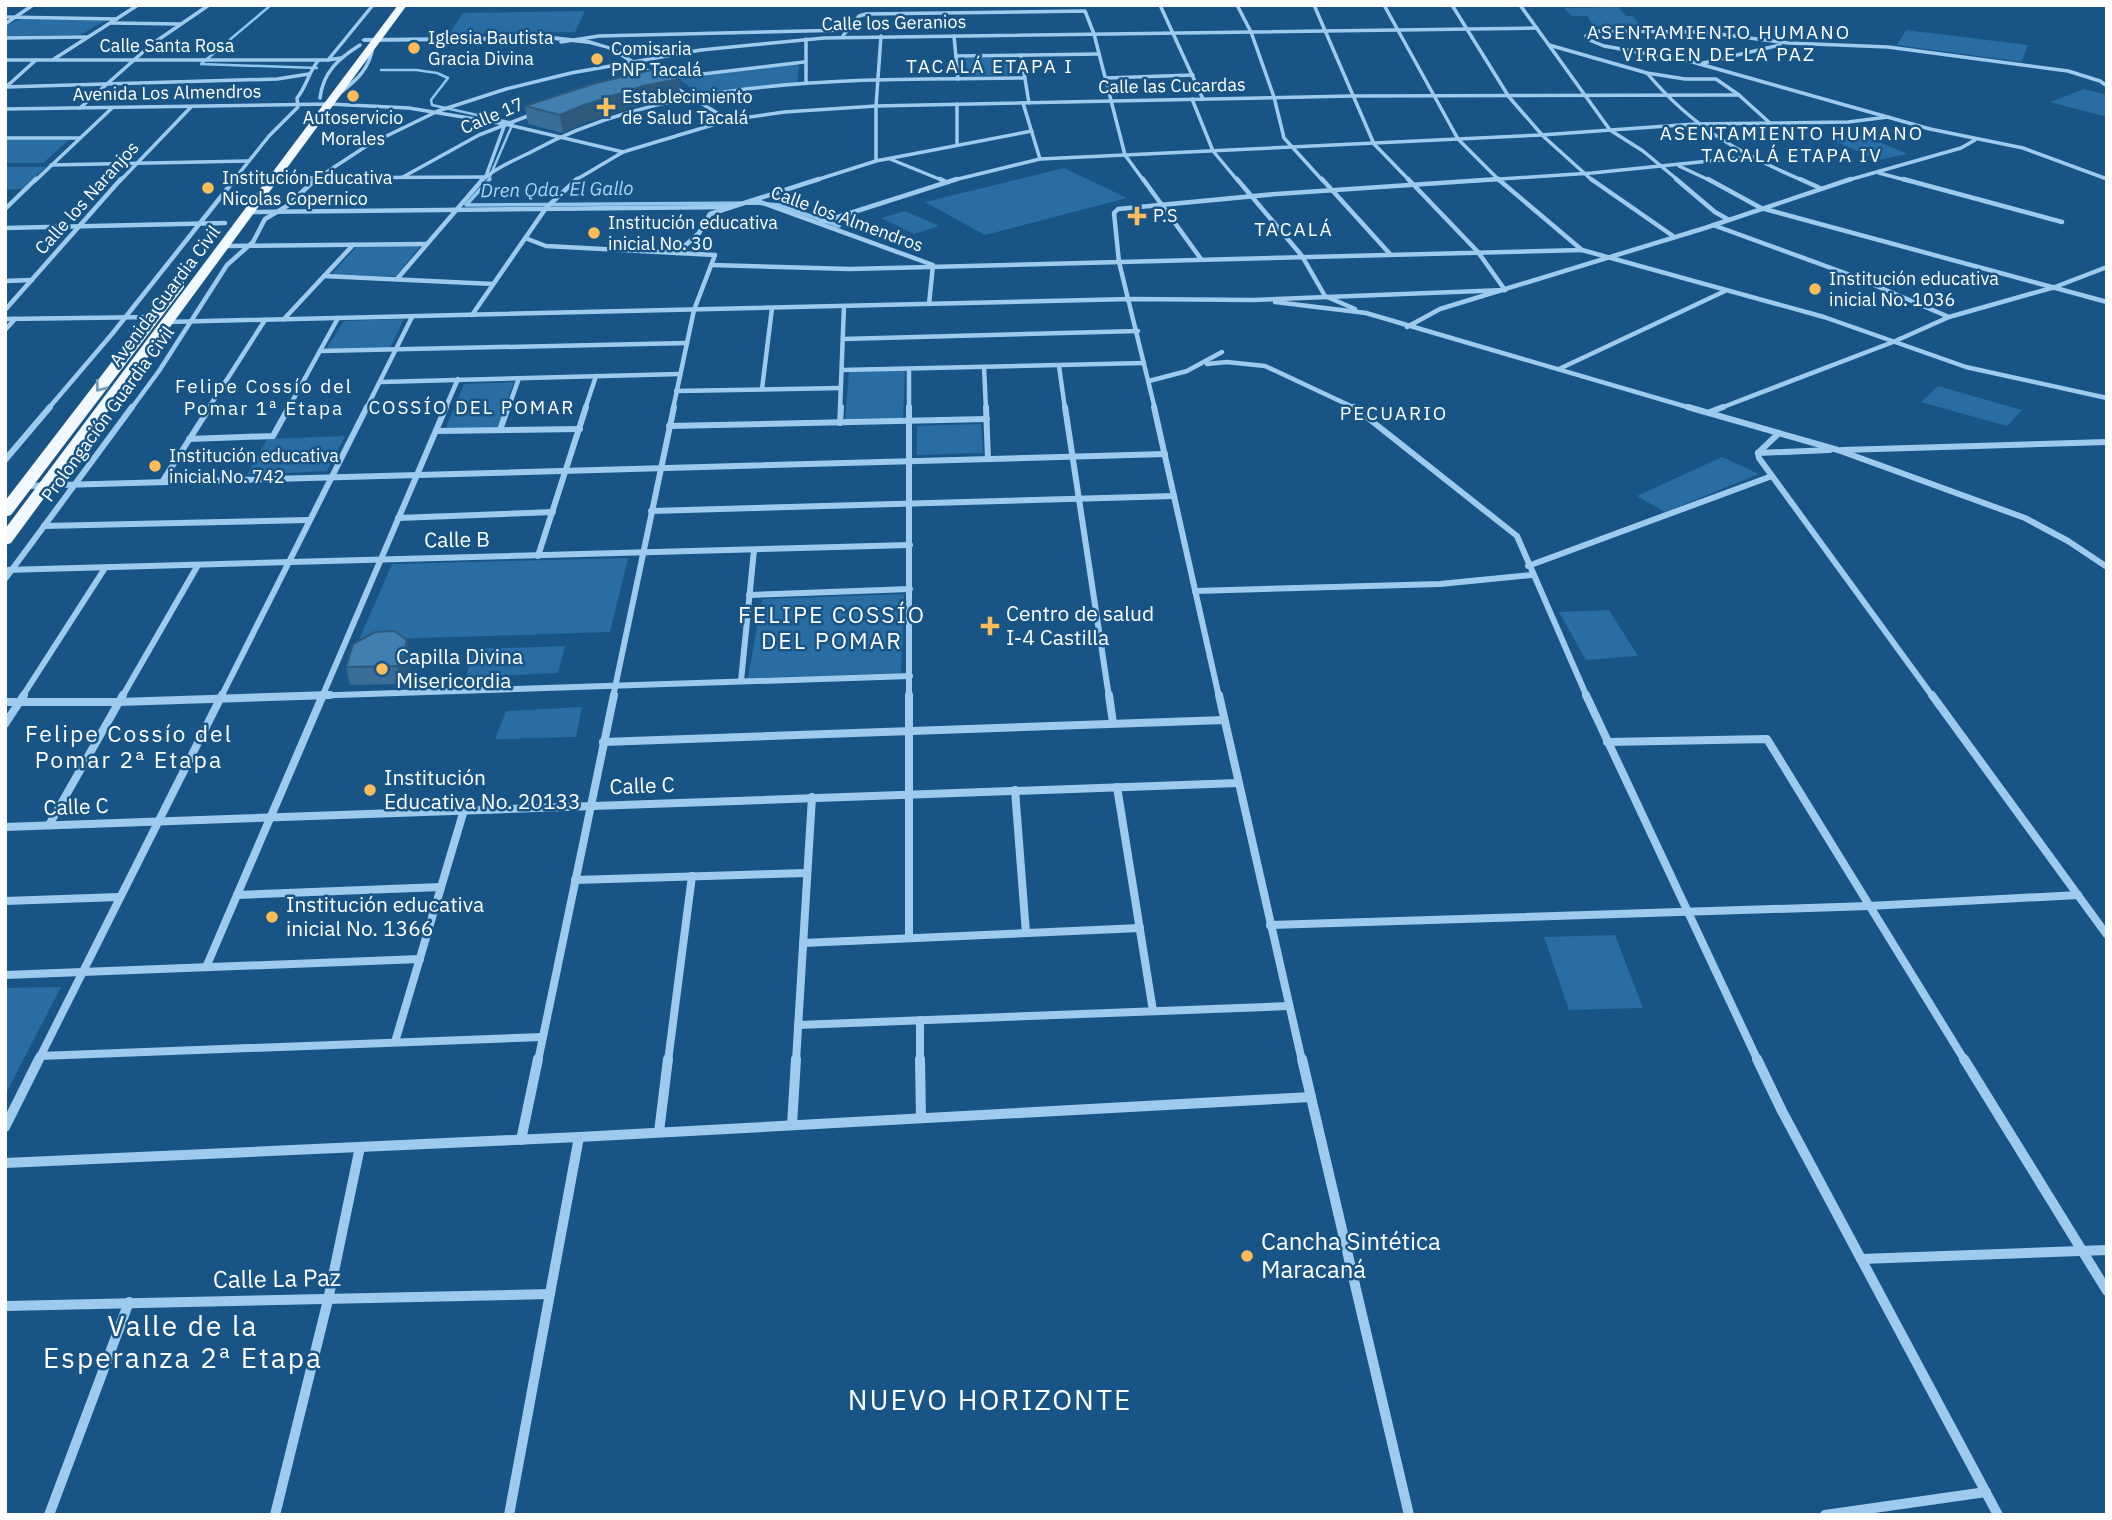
<svg xmlns="http://www.w3.org/2000/svg" width="2112" height="1520" viewBox="0 0 2112 1520" font-family="'IBM Plex Sans',sans-serif">
<rect width="100%" height="100%" fill="#185586"/>
<g fill="#286da4">
<polygon points="1618,7 1626,16 1632,16 1640,25 1594,26 1587,16 1571,16 1564,8"/>
<polygon points="585,11 575,32 449,34 463,13"/>
<polygon points="20,19 103,20 105,21 80,35 5,36 5,26"/>
<polygon points="1906,30 2028,45 2022,62 1897,45"/>
<polygon points="1012,57 1014,75 968,76 965,58"/>
<polygon points="794,64 799,65 797,83 701,95 679,79"/>
<polygon points="2084,89 2107,95 2107,117 2050,102"/>
<polygon points="1859,134 1908,154 1878,160 1830,139"/>
<polygon points="5,140 69,140 43,163 5,163"/>
<polygon points="5,167 46,167 22,189 5,190"/>
<polygon points="1064,168 1127,198 985,235 925,202"/>
<polygon points="905,211 939,226 914,234 881,218"/>
<polygon points="357,246 420,246 396,276 331,275"/>
<polygon points="404,319 390,348 326,349 344,321"/>
<polygon points="905,370 903,419 845,420 849,372"/>
<polygon points="514,382 497,429 445,430 464,384"/>
<polygon points="1938,386 2022,410 2007,426 1921,402"/>
<polygon points="981,424 983,453 917,455 917,426"/>
<polygon points="345,436 327,471 247,475 267,439"/>
<polygon points="1722,457 1759,474 1665,512 1637,496"/>
<polygon points="628,558 610,632 359,640 392,564"/>
<polygon points="904,594 901,673 748,678 762,599"/>
<polygon points="1609,610 1638,656 1586,660 1559,612"/>
<polygon points="565,646 558,673 466,677 474,649"/>
<polygon points="582,707 576,737 495,739 506,711"/>
<polygon points="1615,935 1643,1008 1569,1010 1544,937"/>
<polygon points="61,987 5,1095 5,988"/>
</g>
<g fill="none" stroke-linecap="round" stroke-linejoin="round">
<g stroke="#91c7ef" stroke-width="2.5">
<polyline points="271,5 201,64 317,68"/>
<polyline points="381,70 416,70 437,73 448,78 431,100 432,105 513,123 488,181"/>
</g>
<polyline stroke="#91c7ef" stroke-width="3.5" points="490,179 466,205 757,203 779,205 839,226"/>
<g stroke="#9ecbed" stroke-width="3.5">
<polyline points="1160,5 1203,99"/>
<polyline points="1237,5 1251,32 1274,97 1284,138 1323,181"/>
<polyline points="1314,5 1374,144 1410,181"/>
<polyline points="1384,5 1458,139 1500,181"/>
<polyline points="1452,5 1509,97 1543,136 1593,181"/>
<polyline points="1520,5 1610,130 1643,151 1679,181"/>
<polyline points="5,17 117,19"/>
<polyline points="111,23 180,24"/>
<polyline points="5,24 33,5"/>
<polyline points="954,36 958,79"/>
<polyline points="842,37 859,16 866,14 1085,11 1094,34 1125,155 1144,181"/>
<polyline points="5,38 87,37"/>
<polyline points="806,39 806,83"/>
<polyline points="561,42 599,36 848,30"/>
<polyline points="1549,45 1647,73 1685,79 1716,79 1739,95 1771,124"/>
<polyline points="1021,55 1029,103"/>
<polyline points="956,56 1098,54"/>
<polyline points="341,58 328,60 373,5"/>
<polyline points="54,59 138,5"/>
<polyline points="5,60 328,60"/>
<polyline points="1699,64 1780,45"/>
<path d="M1647 73C1692 127 1740 154 1804 181"/>
<polyline points="669,78 804,62"/>
<polyline points="1106,78 1193,75"/>
<polyline points="2107,86 2100,81 2068,71 1888,47 1788,43 1704,32 1595,31 1586,36 1587,39 1604,46 1689,61 1930,129 2023,148 2107,179"/>
<polyline points="5,87 277,79 309,74"/>
<polyline points="6,87 36,60"/>
<path d="M340 93C357 80 370 68 373 46"/>
<path d="M320 98C323 72 339 58 360 45"/>
<polyline points="1192,99 1213,151 1238,181"/>
<polyline points="1023,103 1040,159"/>
<polyline points="957,104 957,144"/>
<polyline points="80,108 152,44 209,5"/>
<polyline points="5,109 329,104 409,108 505,124 623,152"/>
<polyline points="5,138 80,138"/>
<polyline points="890,159 944,181"/>
<polyline points="876,161 876,106 881,36"/>
<polyline points="51,165 248,161"/>
<polyline points="1679,166 1711,181"/>
<polyline points="1879,173 1909,181"/>
<polyline points="486,176 505,124"/>
<polyline points="403,177 479,135 533,114"/>
<polyline points="274,178 486,177"/>
<polyline points="35,181 112,108"/>
<polyline points="120,181 191,107"/>
<path d="M233 181 269 136 298 107 297 98C307 86 308 73 318 61"/>
<polyline points="313,181 368,145 438,111 506,89 571,73 701,50 824,38 1537,28"/>
<path d="M481 181C495 168 515 160 531 152 676 73 865 80 1025 78"/>
<polyline points="574,181 623,152 729,120 784,112 876,106 1351,96 1739,95"/>
<polyline points="813,181 876,161 1032,131"/>
<polyline points="950,181 1040,159 1541,135 1695,124 1848,122 1888,117"/>
<polyline points="1471,181 1592,173 1749,157"/>
<polyline points="1845,181 1961,148 1975,140"/>
</g>
<g stroke="#9ecbed" stroke-width="4.5">
<polyline points="940,179 946,182"/>
<polyline points="1143,179 1201,259"/>
<polyline points="1237,179 1302,256 1325,296 1355,309"/>
<polyline points="1322,179 1390,254"/>
<polyline points="1408,179 1478,252 1505,290"/>
<polyline points="1498,179 1582,250 1824,317 1966,367 2107,398"/>
<polyline points="1591,179 1673,236"/>
<polyline points="1676,179 1715,212 1729,220"/>
<polyline points="1708,179 1761,208 2107,302"/>
<polyline points="1800,179 1820,188"/>
<polyline points="1903,179 2062,222"/>
<polyline points="755,200 933,265 929,304"/>
<polyline points="5,209 36,179"/>
<polyline points="250,212 730,207"/>
<polyline points="819,223 957,179"/>
<polyline points="1713,225 1853,276 1949,317"/>
<polyline points="5,228 225,223"/>
<polyline points="525,238 546,246 715,255 694,310 673,409"/>
<polyline points="223,246 425,244"/>
<polyline points="677,253 699,233 710,214 819,179"/>
<polyline points="711,265 850,269 1582,250"/>
<polyline points="324,276 493,284"/>
<polyline points="397,279 483,179"/>
<polyline points="5,281 32,280"/>
<polyline points="1275,302 1366,313 1694,409"/>
<polyline points="5,310 121,179"/>
<polyline points="472,315 546,208 577,179"/>
<polyline points="5,319 153,317"/>
<polyline points="284,319 353,245"/>
<polyline points="167,322 1130,299 1253,300 1505,290"/>
<polyline points="1407,327 1440,309 1705,228 1851,179"/>
<polyline points="5,330 15,319"/>
<polyline points="843,339 1138,331"/>
<polyline points="320,351 687,343"/>
<polyline points="1207,364 1227,362 1265,366 1357,409"/>
<polyline points="1059,366 1065,409"/>
<polyline points="984,367 986,409"/>
<polyline points="909,369 909,409"/>
<polyline points="1559,369 1725,291"/>
<polyline points="842,370 1144,363"/>
<polyline points="1149,381 1187,371 1222,352"/>
<polyline points="381,382 680,374"/>
<polyline points="762,389 772,308"/>
<polyline points="676,391 841,388"/>
<polyline points="48,409 112,334 235,179"/>
<polyline points="131,409 159,371 227,265 253,242 265,219 287,206 316,179"/>
<polyline points="208,409 265,320"/>
<polyline points="288,409 338,318"/>
<polyline points="366,409 412,317"/>
<polyline points="445,409 458,379"/>
<polyline points="508,409 519,378"/>
<polyline points="585,409 596,376"/>
<polyline points="840,409 844,306"/>
<polyline points="1155,409 1119,262 1114,213 1118,209 1276,194 1499,179"/>
<polyline points="1718,409 1893,342 1949,317 2055,287 2107,267"/>
</g>
<g stroke="#9ecbed" stroke-width="6">
<polyline points="909,407 909,697"/>
<polyline points="986,407 988,459"/>
<polyline points="1065,407 1109,697"/>
<polyline points="1154,407 1219,697"/>
<polyline points="1354,407 1517,536 1587,697"/>
<polyline points="1688,407 1838,450 2025,518 2068,541 2107,567"/>
<polyline points="1710,412 1723,407"/>
<polyline points="840,423 841,407"/>
<polyline points="669,426 987,419"/>
<polyline points="500,430 508,407"/>
<polyline points="436,431 580,429"/>
<polyline points="189,439 273,436 289,407"/>
<polyline points="1842,450 2107,442"/>
<polyline points="1758,453 1759,458 1933,697"/>
<polyline points="1758,453 1830,450"/>
<polyline points="1758,453 1779,433"/>
<polyline points="5,460 50,407"/>
<polyline points="162,482 210,407"/>
<polyline points="26,486 1165,454"/>
<polyline points="651,511 1174,496"/>
<polyline points="398,518 553,512"/>
<polyline points="44,526 308,520"/>
<polyline points="538,556 586,407"/>
<polyline points="1528,566 1772,476"/>
<polyline points="5,570 910,545"/>
<polyline points="5,579 132,407"/>
<polyline points="1195,591 1440,584 1532,575"/>
<polyline points="749,595 910,589"/>
<polyline points="741,681 754,550"/>
<polyline points="22,697 105,568"/>
<polyline points="122,697 198,565"/>
<polyline points="221,697 367,407"/>
<polyline points="277,697 910,676"/>
<polyline points="322,697 446,407"/>
<polyline points="613,697 674,407"/>
</g>
<g stroke="#9ecbed" stroke-width="8">
<polyline points="909,695 909,938"/>
<polyline points="1109,695 1113,723"/>
<polyline points="1219,695 1302,1061"/>
<polyline points="1586,695 1758,1061"/>
<polyline points="1932,695 2107,935"/>
<polyline points="5,702 119,702 330,695"/>
<polyline points="5,724 24,695"/>
<polyline points="603,742 1224,720"/>
<polyline points="1607,742 1767,739 1965,1061"/>
<polyline points="1117,787 1153,1011"/>
<polyline points="1015,790 1026,933"/>
<polyline points="49,825 123,695"/>
<polyline points="5,827 1238,783"/>
<polyline points="575,880 807,873"/>
<polyline points="237,895 441,887"/>
<polyline points="5,901 119,897"/>
<polyline points="1270,925 1869,906 2078,895"/>
<polyline points="803,943 1140,928"/>
<polyline points="207,965 323,695"/>
<polyline points="5,975 420,959"/>
<polyline points="920,1020 920,1061"/>
<polyline points="798,1025 1289,1006"/>
<polyline points="395,1042 464,810"/>
<polyline points="40,1056 542,1037"/>
<polyline points="38,1061 222,695"/>
<polyline points="538,1061 614,695"/>
<polyline points="668,1061 692,876"/>
<polyline points="796,1061 812,797"/>
</g>
<g stroke="#9ecbed" stroke-width="10">
<polyline points="920,1059 921,1118"/>
<polyline points="1302,1059 1409,1515"/>
<polyline points="1757,1059 1782,1111 1998,1515"/>
<polyline points="1964,1059 2107,1291"/>
<polyline points="792,1125 796,1059"/>
<polyline points="5,1127 39,1059"/>
<polyline points="659,1132 668,1059"/>
<polyline points="521,1140 538,1059"/>
<polyline points="5,1163 579,1137 1311,1097"/>
<polyline points="1861,1259 2107,1250"/>
<polyline points="5,1306 550,1294"/>
<polyline points="49,1515 129,1302"/>
<polyline points="275,1515 328,1300 360,1147"/>
<polyline points="509,1515 579,1137"/>
<polyline points="1825,1515 1986,1492"/>
</g>
<polygon fill="#9ecbed" fill-rule="evenodd" points="553,36 589,40 612,47 732,120 727,121 608,49 589,44 553,40 364,42 361,40 364,38"/>
<g fill="#f2f8ff" fill-rule="evenodd">
<polygon points="398,5 407,5 11,543 5,545 5,529"/>
<polygon points="179,280 184,281 184,287 11,515 5,517 5,501 174,281"/>
</g>
</g>
<g fill="#376d97">
<polygon points="679,79 680,96 646,103 586,122 563,133 528,124 525,106"/>
<polygon points="407,640 412,659 408,676 401,684 350,685 346,667"/>
</g>
<g fill="#2d597b">
<polygon points="679,79 680,96 646,103 586,122 563,133 560,115 584,105 643,86"/>
<polygon points="407,640 412,659 408,676 401,684 397,666"/>
</g>
<g fill="#407fb0" stroke="#2d597b" stroke-width="2">
<polygon points="660,68 679,79 643,86 584,105 560,115 525,106 596,83"/>
<polygon points="394,631 407,640 403,657 397,666 346,667 353,644 375,632"/>
</g>
<defs><path id="oneway-chevron" d="M-2-3.5L2.5 0L-2 3.5" fill="none" stroke-width="1.6" stroke-linecap="round" stroke-linejoin="round" transform="scale(1.75)"/></defs>
<use stroke="#7a9ebc" href="#oneway-chevron" transform="translate(100 387) rotate(127)"/>
<g fill="#ffbd5a" stroke="#185586" stroke-width="2.5">
<circle cx="414" cy="48" r="7"/>
<circle cx="597" cy="59" r="7"/>
<circle cx="353" cy="96" r="7"/>
<path d="M602.5 96.5h7v7h7v7h-7v7h-7v-7h-7v-7h7z"/>
<circle cx="208" cy="188" r="7"/>
<path d="M1133.5 205.5h7v7h7v7h-7v7h-7v-7h-7v-7h7z"/>
<circle cx="594" cy="233" r="7"/>
<circle cx="1815" cy="289" r="7"/>
<circle cx="155" cy="466" r="7"/>
<path d="M986.5 615.5h7v7h7v7h-7v7h-7v-7h-7v-7h7z"/>
<circle cx="382" cy="669" r="7"/>
<circle cx="370" cy="790" r="7"/>
<circle cx="272" cy="917" r="7"/>
<circle cx="1247" cy="1256" r="7"/>
</g>
<g text-anchor="middle" stroke-width="5" stroke-linejoin="round" paint-order="stroke">
<g font-size="18" fill="#fff" stroke="#185586">
<text transform="translate(894 23) rotate(-1)" y="6">Calle los Geranios</text>
<text x="167" y="52">Calle Santa Rosa</text>
<text transform="translate(1172 86) rotate(-1)" y="6">Calle las Cucardas</text>
<text transform="translate(167 93) rotate(-1)" y="6">Avenida Los Almendros</text>
<text transform="translate(492 116) rotate(-23)" y="6">Calle 17</text>
<text transform="translate(87 198) rotate(-48)" y="6">Calle los Naranjos</text>
<text transform="translate(847 219) rotate(20)" y="6">Calle los Almendros</text>
<text transform="translate(165 296) rotate(-53)" y="6">Avenida Guardia Civil</text>
<text transform="translate(108 414) rotate(-54)" y="6">Prolongación Guardia Civil</text>
</g>
<g font-size="18" fill="#fff" stroke="#185586" text-anchor="start">
<text x="428" y="44">Iglesia Bautista<tspan x="428" dy="21">Gracia Divina</tspan></text>
<text x="611" y="55">Comisaria<tspan x="611" dy="21">PNP Tacalá</tspan></text>
<text x="622" y="103">Establecimiento<tspan x="622" dy="21">de Salud Tacalá</tspan></text>
<text x="353" y="124" text-anchor="middle">Autoservicio<tspan x="353" dy="21">Morales</tspan></text>
<text x="222" y="184">Institución Educativa<tspan x="222" dy="21">Nicolas Copernico</tspan></text>
<text x="1153" y="222">P.S</text>
<text x="608" y="229">Institución educativa<tspan x="608" dy="21">inicial No. 30</tspan></text>
<text x="1829" y="285">Institución educativa<tspan x="1829" dy="21">inicial No. 1036</tspan></text>
<text x="169" y="462">Institución educativa<tspan x="169" dy="21">inicial No. 742</tspan></text>
</g>
<g font-size="19" letter-spacing="2" fill="#fff" stroke="#185586">
<text x="1719" y="39">ASENTAMIENTO HUMANO<tspan x="1719" dy="22">VIRGEN DE LA PAZ</tspan></text>
<text x="990" y="73">TACALÁ ETAPA I</text>
<text x="1792" y="140">ASENTAMIENTO HUMANO<tspan x="1792" dy="22">TACALÁ ETAPA IV</tspan></text>
<text x="1294" y="236">TACALÁ</text>
<text x="264" y="393">Felipe Cossío del<tspan x="264" dy="22">Pomar 1ª Etapa</tspan></text>
<text x="472" y="414">COSSÍO DEL POMAR</text>
<text x="1394" y="420">PECUARIO</text>
</g>
<g font-size="19" font-style="italic" fill="#aad4f4" stroke="#185586">
<text transform="translate(557 189) rotate(-1)" y="7">Dren Qda. El Gallo</text>
</g>
<g font-size="21" fill="#fff" stroke="#185586">
<text transform="translate(457 540) rotate(-1)" y="7">Calle B</text>
<text transform="translate(642 786) rotate(-2)" y="7">Calle C</text>
<text transform="translate(76 807) rotate(-2)" y="7">Calle C</text>
</g>
<g font-size="21" fill="#fff" stroke="#185586" text-anchor="start">
<text x="1006" y="621">Centro de salud<tspan x="1006" dy="24">I-4 Castilla</tspan></text>
<text x="396" y="664">Capilla Divina<tspan x="396" dy="24">Misericordia</tspan></text>
<text x="384" y="785">Institución<tspan x="384" dy="24">Educativa No. 20133</tspan></text>
<text x="286" y="912">Institución educativa<tspan x="286" dy="24">inicial No. 1366</tspan></text>
</g>
<g font-size="23" letter-spacing="2" fill="#fff" stroke="#185586">
<text x="832" y="623">FELIPE COSSÍO<tspan x="832" dy="26">DEL POMAR</tspan></text>
<text x="129" y="742">Felipe Cossío del<tspan x="129" dy="26">Pomar 2ª Etapa</tspan></text>
</g>
<g font-size="24" fill="#fff" stroke="#185586" text-anchor="start">
<text x="1261" y="1250">Cancha Sintética<tspan x="1261" dy="28">Maracaná</tspan></text>
</g>
<g font-size="24" fill="#fff" stroke="#185586">
<text transform="translate(277 1279) rotate(-1)" y="8">Calle La Paz</text>
</g>
<g font-size="28" letter-spacing="2" fill="#fff" stroke="#185586">
<text x="183" y="1336">Valle de la<tspan x="183" dy="32">Esperanza 2ª Etapa</tspan></text>
<text x="990" y="1410">NUEVO HORIZONTE</text>
</g>
</g>
<rect width="2112" height="1520" fill="none" stroke="#ffffff" stroke-width="14"/>
</svg>
